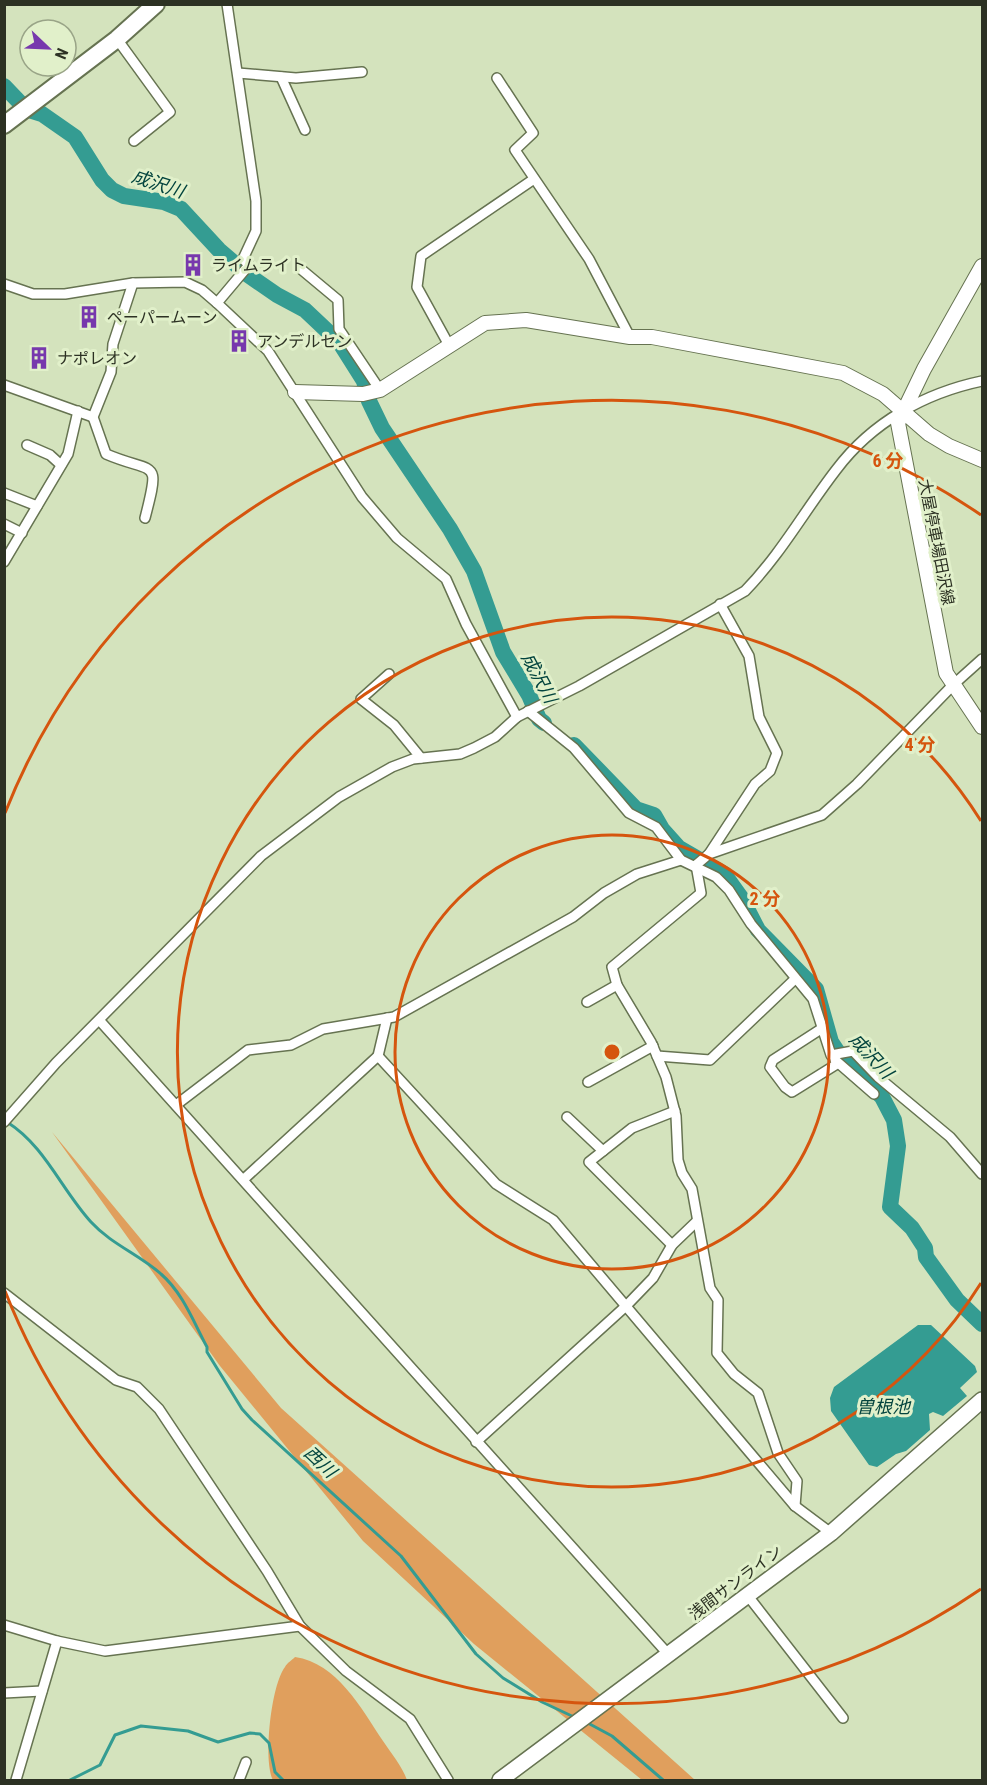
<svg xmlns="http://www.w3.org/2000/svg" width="987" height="1785" viewBox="0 0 987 1785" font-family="'Roboto Condensed','Noto Sans JP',sans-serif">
<rect width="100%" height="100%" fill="#d4e3bd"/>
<g fill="#e09f5d">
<polygon points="52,1132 281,1408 695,1780 642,1780 474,1644 363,1541 220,1366"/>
<path d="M295 1657C337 1663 361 1708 383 1741 391 1753 402 1766 407 1780H273C263 1760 271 1685 285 1667 287 1663 292 1660 295 1657Z"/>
</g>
<polygon fill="#349c92" points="918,1325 931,1325 975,1366 977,1372 960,1388 967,1396 943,1416 933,1412 929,1414 930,1430 906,1451 896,1454 877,1467 869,1465 831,1411 830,1398 834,1387"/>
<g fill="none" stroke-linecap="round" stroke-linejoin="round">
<g stroke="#349c92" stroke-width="3">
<path d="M7 1122C45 1146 61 1189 91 1222 111 1244 140 1255 161 1274 183 1293 194 1323 207 1347V1352L242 1409 252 1420 401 1556 476 1654 503 1678 542 1702 574 1717"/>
<polyline points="586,1722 612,1736 663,1780"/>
<polyline points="70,1780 100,1765 115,1735 141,1726 188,1731 218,1742 250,1733 260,1734 269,1743 275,1772 283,1780"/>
</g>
<g stroke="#349c92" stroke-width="16">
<polyline points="4,86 26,109 42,114 75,137 102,180 112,190 124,196 164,202 181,209 219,250 248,275 277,295 305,310 340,343 364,381 369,401 382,428 450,529 474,571 503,652 529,695 539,719 544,723"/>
<polyline points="574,745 636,809 654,815 662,829 679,848 724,874 742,899 758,930 816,989 831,1042 843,1060 882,1097 894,1120 898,1146 890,1207 912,1228 925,1248 926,1257 957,1300 982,1324"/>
</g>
<g stroke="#667351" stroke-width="12">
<g id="street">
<polyline points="117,39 170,112 134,141"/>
<polyline points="238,73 296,78 362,72"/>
<polyline points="281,77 305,130"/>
<polyline points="497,78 533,133 515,150 589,259 630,337"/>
<polyline points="302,270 338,300 339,329 380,390"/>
<path d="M133 283 113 344 111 372 93 417 106 454C155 475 161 456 145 518"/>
<polyline points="4,284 33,294 65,294 133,283 185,282 202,290 217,303 268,351 362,497 397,538 446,579 466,624 517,717"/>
<polyline points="217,303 249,265 243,259 256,231 256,201 227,4"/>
<polyline points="450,347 417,287 421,256 534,179"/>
<polyline points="4,385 93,417"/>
<polyline points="27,445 50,455 61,465"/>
<polyline points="4,493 37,506"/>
<polyline points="4,524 22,533"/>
<polyline points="4,562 68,454 78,411"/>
<polyline points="389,674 361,699 394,725 421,758"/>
<polyline points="528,711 574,748 629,813 656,827 681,860 716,877 729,890 751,924 813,999 831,1055 853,1051 878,1077 950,1137 982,1174"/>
<polyline points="709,854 822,815 857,784 953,685 982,659"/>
<polyline points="696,865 701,893 612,967 617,985 651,1042 666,1077 676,1116 678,1160 682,1173 692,1189 710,1288 718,1300 717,1353 734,1374 758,1393 778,1453 797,1481 795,1506"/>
<polyline points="696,865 709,854 755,784 770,771 777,753 759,717 749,656 720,604"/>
<polyline points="587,1002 617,985"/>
<polyline points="100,1021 668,1654"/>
<polyline points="821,1029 773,1060 770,1067 785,1087 792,1092 837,1064"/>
<polyline points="378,1056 387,1018"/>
<polyline points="657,1056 710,1060 795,979"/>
<polyline points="835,1060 874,1094"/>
<polyline points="588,1082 653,1046"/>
<polyline points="176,1105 248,1050 291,1045 323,1029 394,1017 573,917 604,893 637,874 681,860"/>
<polyline points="567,1117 603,1151"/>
<path d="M4 1122 56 1063 261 856 339 797 392 767 413 759 460 754 474 748 495 737 517 717 579 686 745 591C781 554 805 510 836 470 872 422 925 393 982 381"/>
<polyline points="244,1179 378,1056 496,1184 553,1220 795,1506 831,1533"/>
<polyline points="672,1245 589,1162 632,1128 675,1111"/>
<polyline points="4,1293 116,1380 137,1387 159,1409 267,1571 300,1626 346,1671 410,1719 448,1780"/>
<polyline points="476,1442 626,1306 653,1278 672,1245 696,1222"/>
<polyline points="748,1596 843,1718"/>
<polyline points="4,1625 57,1641 105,1651 300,1626"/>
<polyline points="4,1693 42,1691"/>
<polyline points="16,1780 57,1641"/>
<polyline points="239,1780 246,1762"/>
</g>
</g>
<g stroke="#667351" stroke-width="16">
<g id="secondary">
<polyline points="982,266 924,369 898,423 946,673 982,727"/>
<polyline points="295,392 363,394 380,390 485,323 526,320 630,337 652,337 843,373 883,394 929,434 949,446 982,460"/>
</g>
</g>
<g stroke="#667351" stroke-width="18">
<polyline id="primary" points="500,1780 831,1533 982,1400"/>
</g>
<g stroke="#667351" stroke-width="20">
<polyline id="highway" points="4,125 117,39 156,4"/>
</g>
<use href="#street" stroke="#fff" stroke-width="9"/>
<use href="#secondary" stroke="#fff" stroke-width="14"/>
<use href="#primary" stroke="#fff" stroke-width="15"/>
<use href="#highway" stroke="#fff" stroke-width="16"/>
</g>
<g fill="none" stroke="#d5550e" stroke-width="3">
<circle cx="612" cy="1052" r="217"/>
<path d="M981 1283A435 435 0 1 1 981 821"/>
<path d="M981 1589A652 652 0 0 1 5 1291M5 813A652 652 0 0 1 981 515"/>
</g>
<defs>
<g id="building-bare" transform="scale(1.8)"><path d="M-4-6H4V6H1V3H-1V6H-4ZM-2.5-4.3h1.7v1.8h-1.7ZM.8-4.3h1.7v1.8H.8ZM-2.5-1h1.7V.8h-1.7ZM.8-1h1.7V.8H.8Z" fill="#7738ad" stroke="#e1f0ca" stroke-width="2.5" paint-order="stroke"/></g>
</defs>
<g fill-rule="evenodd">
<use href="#building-bare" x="193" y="265"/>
<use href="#building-bare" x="89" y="317"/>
<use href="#building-bare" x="239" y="341"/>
<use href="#building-bare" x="39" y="358"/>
</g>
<g text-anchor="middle" stroke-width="6" stroke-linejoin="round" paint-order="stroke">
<g font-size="16" fill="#2c3123" stroke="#e1f0ca" text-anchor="start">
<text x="211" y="271">ライムライト</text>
<text x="107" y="323">ペーパームーン</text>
<text x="257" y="347">アンデルセン</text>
<text x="57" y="364">ナポレオン</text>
</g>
<g font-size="16" fill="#2c3123" stroke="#e1f0ca">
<text transform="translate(937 542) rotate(79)" y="6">大屋停車場田沢線</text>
<text transform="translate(735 1582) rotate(-37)" y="6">浅間サンライン</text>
</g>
<g font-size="18" font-style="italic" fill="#03443e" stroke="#e1f0ca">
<text transform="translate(158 184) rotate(18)" y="6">成沢川</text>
<text transform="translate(539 678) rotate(62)" y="6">成沢川</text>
<text transform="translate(871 1056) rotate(47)" y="6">成沢川</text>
<text x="883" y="1413">曽根池</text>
<text transform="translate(320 1462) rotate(43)" y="6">西川</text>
</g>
</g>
<circle cx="612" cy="1052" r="9" fill="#d5550e" stroke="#e1f0ca" stroke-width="3"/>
<g font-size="18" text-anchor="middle" font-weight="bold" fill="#d5550e" stroke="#e1f0ca" stroke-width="6" stroke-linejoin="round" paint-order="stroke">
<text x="888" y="467">6 分</text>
<text x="920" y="751">4 分</text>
<text x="765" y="905">2 分</text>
</g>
<rect width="987" height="1785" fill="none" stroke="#2c3123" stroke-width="12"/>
<g transform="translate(48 48) rotate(113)"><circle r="28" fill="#e1f0ca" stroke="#99a487" stroke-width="1.5"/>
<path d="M0-4.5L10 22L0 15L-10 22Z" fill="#7738ad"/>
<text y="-9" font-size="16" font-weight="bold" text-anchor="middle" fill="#2c3123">N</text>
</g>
</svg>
